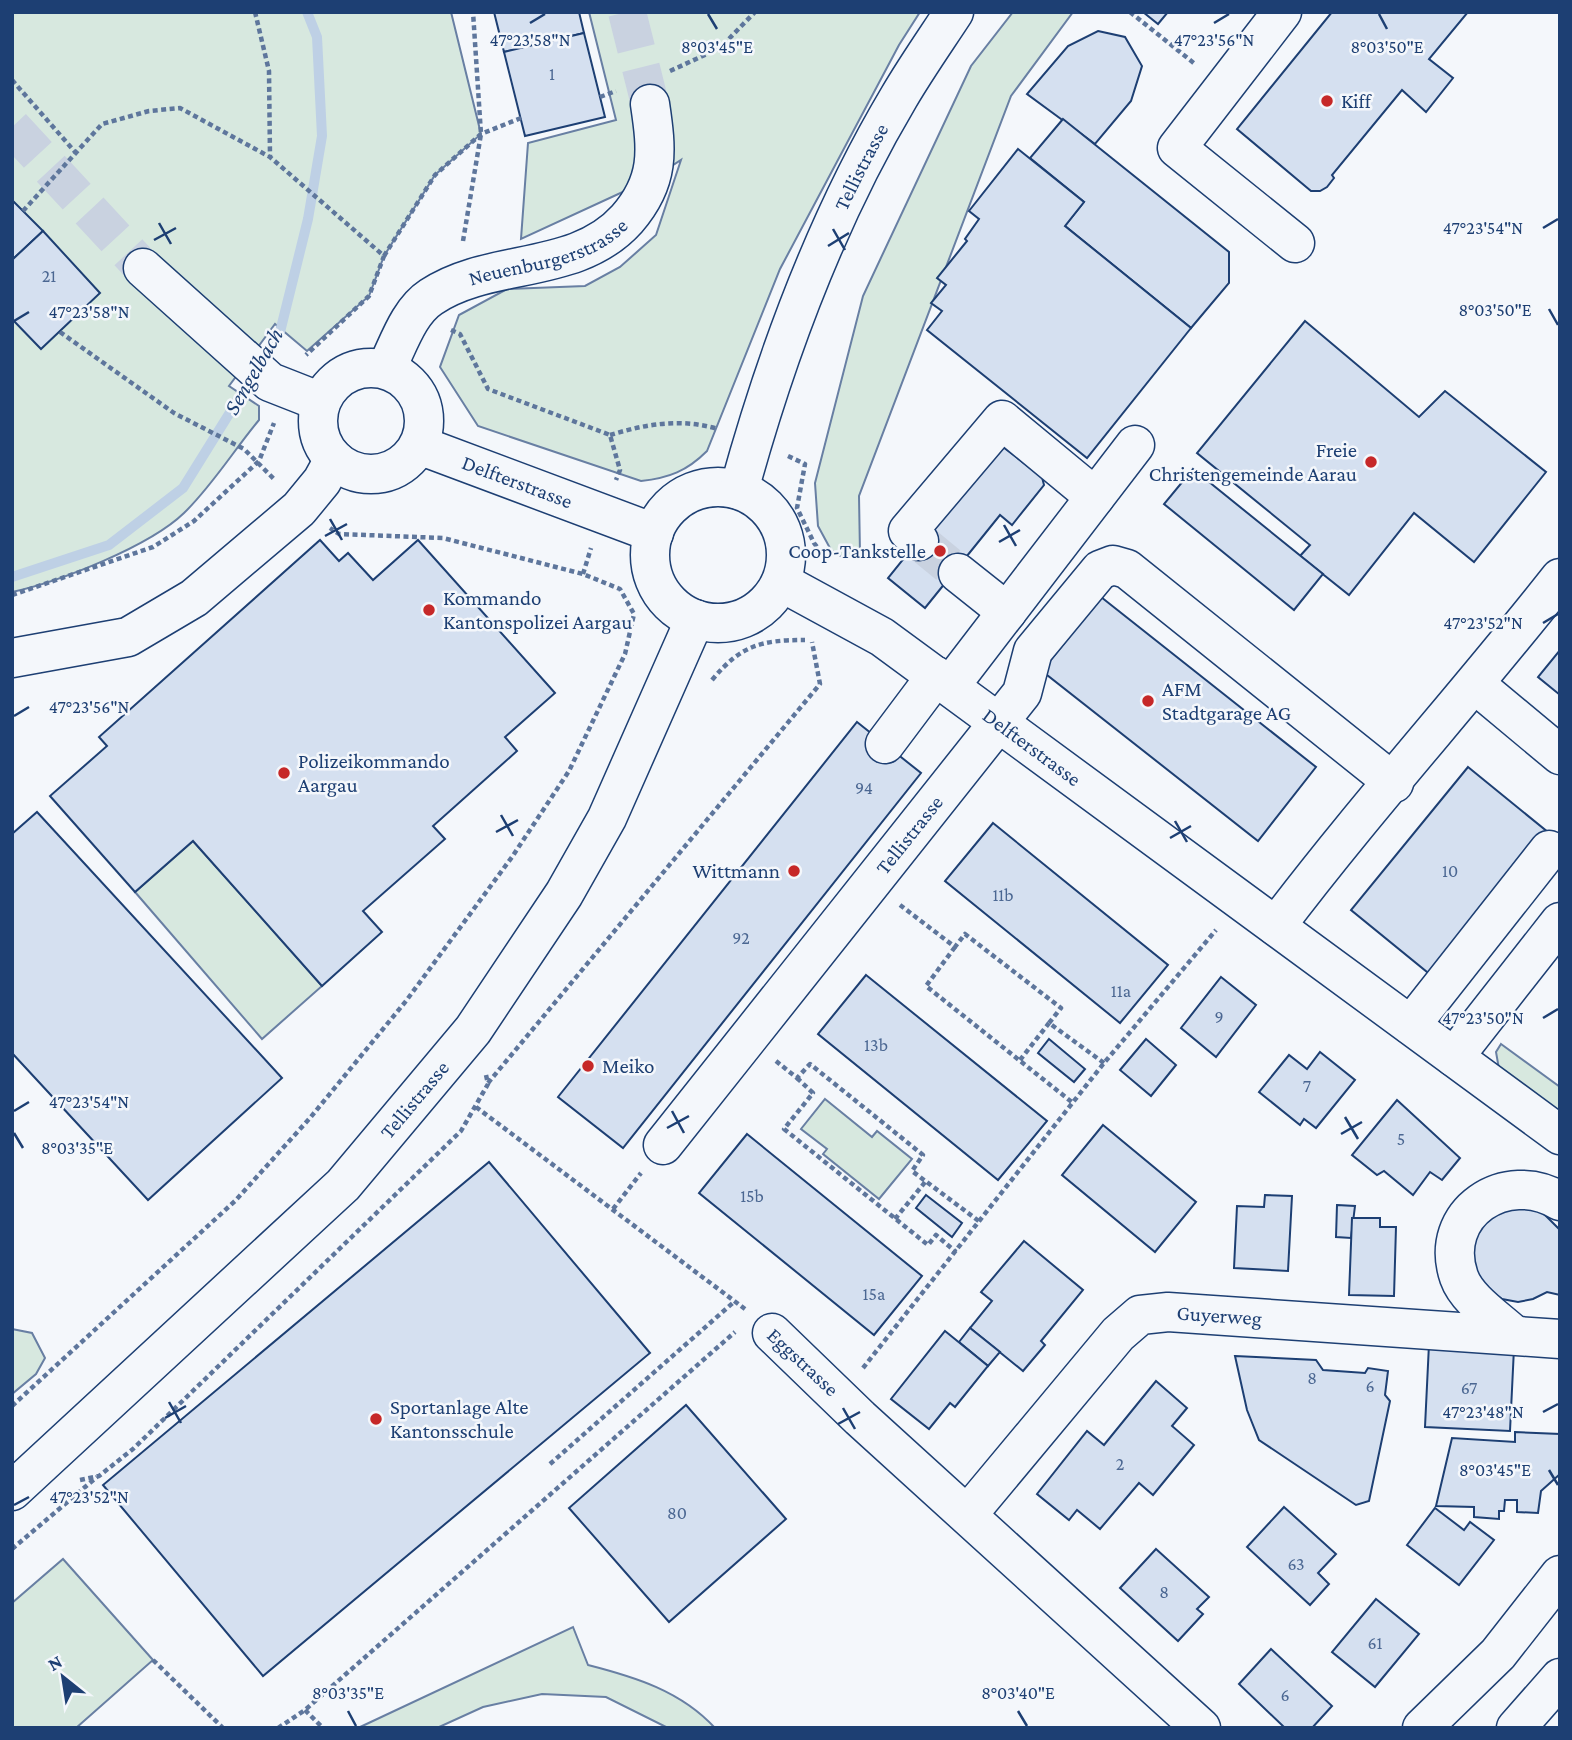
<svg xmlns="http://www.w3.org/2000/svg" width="1572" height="1740" viewBox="0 0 1572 1740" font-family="'Crimson Pro',serif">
<rect width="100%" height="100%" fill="#f4f7fb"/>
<g fill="#d7e8df" stroke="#687fa3" stroke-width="2">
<path d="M12 12H451L481 134 435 175 384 256 369 296 307 351 275 324 229 386 259 406V420C234 450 212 486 184 513 150 546 59 582 12 592Z"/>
<path d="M589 12H920L899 45 780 269 707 451C687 471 669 478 641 481L478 426 440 367 459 315 507 289 585 286 620 267 656 235 681 160 653 178 521 239 528 143 616 120Z"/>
<polygon points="1013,12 1073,12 1011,96 859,496 860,554 844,558 831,550 818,526 815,483 863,296 971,66"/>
<polygon points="193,841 322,986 262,1039 135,892"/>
<polygon points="1501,1044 1560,1087 1560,1114 1499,1069 1496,1052"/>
<polygon points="825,1099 872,1137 877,1131 912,1159 879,1199 823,1154 827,1149 801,1129"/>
<polygon points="12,1329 32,1333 45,1358 36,1374 12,1394"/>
<polygon points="63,1559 153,1660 76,1728 12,1728 12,1603"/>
<path d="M573 1627 588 1665C635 1677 681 1691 715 1728H668L606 1697 542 1694 483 1707 437 1728H358Z"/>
</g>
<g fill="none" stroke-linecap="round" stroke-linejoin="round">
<polyline stroke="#bed0e5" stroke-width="10" points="12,577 109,545 183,488 280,332 308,219 322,136 317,37 307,12"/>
</g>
<g fill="#d5e0f0" stroke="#1d3f73" stroke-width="2">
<polygon points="494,12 579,12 584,33 504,52"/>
<polygon points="1143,12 1168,12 1158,24"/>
<polygon points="1332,12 1468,12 1429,59 1453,78 1426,112 1402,90 1332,175 1334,178 1327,187 1320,191 1311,191 1237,129"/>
<polygon points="1098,31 1125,37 1142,66 1131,101 1095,144 1027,94 1068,46"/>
<polygon points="584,33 605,117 525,136 504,52"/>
<polygon points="1063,119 1229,252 1229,283 1191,328 1065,226 1084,202 1030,158"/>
<polygon points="1018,149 1084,202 1065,226 1191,328 1087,458 927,330 942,311 931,303 946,285 937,278 967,241 965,239 979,219 969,211"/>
<polygon points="12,200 43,231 12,260"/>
<polygon points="43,231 100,293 41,349 12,319 12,260"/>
<polygon points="1305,321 1419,417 1445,391 1546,472 1474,562 1414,513 1349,595 1300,556 1310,545 1197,453"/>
<polygon points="1003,447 1042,477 1044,485 1012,525 1000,515 925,608 888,578 992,449"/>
<polygon points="1193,469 1323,574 1294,610 1164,504"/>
<polygon points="320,540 339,561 348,553 373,580 418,540 555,693 505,737 517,751 433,826 445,839 363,911 382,932 322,986 193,841 135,892 50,796 107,746 99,737"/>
<polygon points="1101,597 1316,767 1258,841 1042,671"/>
<polygon points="1560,650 1560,695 1538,677"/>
<polygon points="857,722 921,773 623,1148 558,1097"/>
<polygon points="1468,767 1549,833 1432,976 1351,910"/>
<polygon points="37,812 282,1078 148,1200 12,1053 12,834"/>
<polygon points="993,823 1168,965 1120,1023 945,881"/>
<polygon points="866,975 1047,1121 998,1180 818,1034"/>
<polygon points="1221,977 1256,1005 1216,1057 1181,1028"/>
<polygon points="1049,1039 1085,1069 1074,1082 1038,1053"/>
<polygon points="1146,1039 1176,1065 1151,1096 1120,1070"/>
<polygon points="1320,1052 1355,1080 1316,1128 1304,1119 1300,1125 1259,1092 1289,1055 1307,1069"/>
<polygon points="1397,1100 1460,1158 1442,1180 1430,1172 1413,1195 1384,1171 1377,1175 1352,1155"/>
<polygon points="1103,1125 1196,1202 1155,1252 1062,1175"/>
<polygon points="747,1134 922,1276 874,1335 699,1193"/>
<polygon points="489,1162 650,1353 263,1676 103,1485"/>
<polygon points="926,1195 962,1223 952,1237 916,1208"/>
<polygon points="1265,1195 1292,1196 1288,1271 1234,1268 1237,1206 1264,1207"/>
<polygon points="1337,1205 1355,1206 1351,1238 1336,1237"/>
<polygon points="1508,1205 1540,1210 1560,1230 1560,1295 1547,1292 1533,1299 1518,1302 1502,1299 1477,1281 1471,1235"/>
<polygon points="1352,1218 1380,1218 1380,1227 1396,1227 1394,1296 1349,1295"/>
<polygon points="1024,1241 1083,1290 1041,1341 1045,1345 1023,1371 970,1328 992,1301 981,1292"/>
<polygon points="970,1328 1000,1352 988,1366 959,1342"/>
<polygon points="945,1331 988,1366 955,1407 950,1403 929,1429 891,1399"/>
<polygon points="1429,1344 1514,1348 1510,1431 1425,1427"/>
<polygon points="1235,1356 1316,1360 1323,1370 1365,1373 1368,1368 1388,1371 1385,1395 1390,1401 1369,1501 1356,1505 1259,1440 1247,1410"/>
<polygon points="1156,1381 1187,1408 1172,1426 1194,1445 1153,1495 1139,1483 1100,1529 1077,1510 1069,1520 1037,1494 1087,1431 1104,1445"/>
<polygon points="686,1405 786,1519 669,1622 569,1508"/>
<polygon points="1515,1432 1560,1434 1560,1474 1541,1491 1538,1513 1517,1512 1517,1500 1505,1500 1504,1511 1499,1511 1499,1519 1474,1517 1474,1507 1436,1506 1452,1438 1515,1442"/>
<polygon points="1284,1507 1336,1554 1318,1573 1329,1584 1310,1605 1247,1547"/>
<polygon points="1435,1508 1464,1530 1470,1522 1494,1540 1459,1585 1407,1545"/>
<polygon points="1156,1549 1209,1597 1197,1609 1203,1614 1178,1641 1120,1588"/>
<polygon points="1376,1599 1419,1634 1375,1687 1332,1652"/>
<polygon points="1271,1649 1332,1706 1312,1728 1285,1728 1239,1684"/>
</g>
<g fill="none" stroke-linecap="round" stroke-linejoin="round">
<g stroke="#c9d2e0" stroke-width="38" stroke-dasharray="38 19" stroke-linecap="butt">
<polyline points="627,12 650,104"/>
<polyline points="12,127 143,268"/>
<polyline points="919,541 958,573"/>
</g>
<g stroke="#1d3f73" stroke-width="41">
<g id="minor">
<polyline points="1282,12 1177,148 1295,243"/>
<polyline points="143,268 270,382 321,402"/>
<circle cx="371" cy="421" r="53"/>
<path id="s1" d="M386 369C398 346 408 312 431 297 491 257 576 276 627 219 660 181 657 151 650 104"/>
<path id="s2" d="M419 445 654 533"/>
<polyline points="919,541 908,531 1002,420 1095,497"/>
<polyline points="958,573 1007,612"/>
<path id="s3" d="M781 582 882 637 1560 1135"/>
<polyline points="12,658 128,637 194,598 299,509 322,481 334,459"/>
<polyline points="1476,685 1560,755"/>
<polyline points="950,686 1135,445"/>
<polyline points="885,744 936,676"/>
<path d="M1276 926C1366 807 1467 696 1560 578"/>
<polyline points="1411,1025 1549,850"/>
<polyline points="1454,1057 1560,922"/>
<path id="s4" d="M663 1145 1022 693 1033 651 1100 570 1113 565 1127 569 1394 783"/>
<polyline points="772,1333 860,1418 1201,1728"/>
<path d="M1514 1335C1497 1319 1467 1300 1459 1277 1437 1213 1506 1168 1560 1201"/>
<path id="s5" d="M968 1514 1118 1334 1140 1315 1168 1312 1560 1339"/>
<polyline points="1422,1728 1498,1654 1560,1575"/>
<polyline points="1516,1728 1560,1678"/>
</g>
</g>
<g stroke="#1d3f73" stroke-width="41">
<g id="major">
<circle cx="718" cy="555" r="68"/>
<path id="s6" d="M739 490C776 355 827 218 899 97 916 68 935 41 954 12"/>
<path id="s7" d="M12 1491 343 1185 473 1030 564 894 607 818 695 619"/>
</g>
</g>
<g stroke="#5e769c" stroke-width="4.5" stroke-dasharray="5 3.5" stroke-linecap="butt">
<polyline points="255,12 269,71 270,156"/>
<polyline points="1130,12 1195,64"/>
<polyline points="670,71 720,48 755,12"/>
<polyline points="12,80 76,153"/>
<polyline points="600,97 616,91"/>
<polyline points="23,211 102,124 149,111 180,108 270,157 384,256 369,296 306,355"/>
<polyline points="463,241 481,134 473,12"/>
<polyline points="384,256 435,175 481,134 521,118"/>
<polyline points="451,330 460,334 488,389 610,435 620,470 616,480"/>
<polyline points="60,332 174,413 244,449 274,479"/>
<path d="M610 435C646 424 681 418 718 429"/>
<polyline points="788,456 805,464 797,508 814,543 829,563"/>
<polyline points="583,574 591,548"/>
<polyline points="12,595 153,547 194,521 259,461 274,423"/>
<path d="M712 680C741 645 761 640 805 640"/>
<polyline points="900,905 955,947 965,934 1061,1008 1049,1023 1104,1063"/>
<polyline points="955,947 926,986 1073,1103"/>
<polyline points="1020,1060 1049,1023"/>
<polyline points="776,1061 797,1078 810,1064 923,1155 912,1171 980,1222"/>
<polyline points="797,1078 813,1093 784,1129 928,1245 936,1235 956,1252"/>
<polyline points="488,1083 820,684 812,642"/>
<polyline points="476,1107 745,1309"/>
<polyline points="613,1209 641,1173"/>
<polyline points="895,1219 926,1181"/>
<polyline points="863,1368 1104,1063 1216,930"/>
<polyline points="12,1406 235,1201 310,1118 406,1001 512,857 569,771 625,654 634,614 620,589 583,574 443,538 339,534 330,528"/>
<polyline points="550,1464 735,1301"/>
<polyline points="80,1480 99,1476 133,1449 461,1131 488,1084 486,1075"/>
<polyline points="12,1549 97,1477"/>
<polyline points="153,1660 223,1728"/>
<polyline points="305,1710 323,1728"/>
<polyline points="278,1728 305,1710 735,1332"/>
</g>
<use href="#minor" stroke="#f4f7fb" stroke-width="38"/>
<use href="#major" stroke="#f4f7fb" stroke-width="38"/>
</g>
<path fill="none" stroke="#1d3f73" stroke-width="2.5" d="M708 14 717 29M1379 14 1387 29M530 23 545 14M1214 23 1229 14M159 223 171 244M1543 228 1558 219M833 229 845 250M154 240 176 228M828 246 849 233M1549 309 1558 325M14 321 29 312M330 519 342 540M1004 525 1016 546M325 536 347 524M999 542 1020 530M1543 623 1558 614M14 716 29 707M501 815 513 836M1175 821 1187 842M496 832 518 820M1170 838 1191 826M1543 1018 1558 1009M14 1111 29 1102M672 1111 684 1133M1345 1117 1358 1139M667 1128 689 1116M14 1133 23 1148M1341 1134 1362 1122M169 1402 181 1423M843 1408 855 1429M1543 1412 1558 1404M165 1418 186 1406M838 1424 860 1412M1549 1470 1558 1485M14 1505 29 1497M348 1711 356 1726M1018 1711 1027 1726"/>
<g fill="#c62828" stroke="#f4f7fb" stroke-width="2.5">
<circle cx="1327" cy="101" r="7"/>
<circle cx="1371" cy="462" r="7"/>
<circle cx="940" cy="551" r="7"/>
<circle cx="429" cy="610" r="7"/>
<circle cx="1148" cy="701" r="7"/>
<circle cx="284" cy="773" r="7"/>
<circle cx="794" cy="871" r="7"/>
<circle cx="588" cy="1066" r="7"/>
<circle cx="376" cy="1419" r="7"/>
</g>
<g text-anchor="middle" stroke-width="5" stroke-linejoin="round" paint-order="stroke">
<g font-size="18" fill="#4b6792">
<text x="552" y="80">1</text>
<text x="49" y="282">21</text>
<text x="864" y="794">94</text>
<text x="1450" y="877">10</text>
<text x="1003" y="901">11b</text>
<text x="741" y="944">92</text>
<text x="1121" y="997">11a</text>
<text x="1219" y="1023">9</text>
<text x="876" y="1051">13b</text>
<text x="1307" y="1092">7</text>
<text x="1401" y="1145">5</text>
<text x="752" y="1202">15b</text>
<text x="874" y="1300">15a</text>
<text x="1312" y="1384">8</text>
<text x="1370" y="1392">6</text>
<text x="1469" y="1394">67</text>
<text x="1120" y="1470">2</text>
<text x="677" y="1519">80</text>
<text x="1296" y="1570">63</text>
<text x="1164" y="1598">8</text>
<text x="1375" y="1649">61</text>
<text x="1285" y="1701">6</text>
</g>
<g font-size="21" fill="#1d3f73" stroke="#f4f7fb" text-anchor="start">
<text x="1341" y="108">Kiff</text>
<text x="1357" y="457" text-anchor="end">Freie<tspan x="1357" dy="24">Christengemeinde Aarau</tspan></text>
<text x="926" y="558" text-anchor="end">Coop-Tankstelle</text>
<text x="443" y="605">Kommando<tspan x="443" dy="24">Kantonspolizei Aargau</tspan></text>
<text x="1162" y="696">AFM<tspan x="1162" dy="24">Stadtgarage AG</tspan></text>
<text x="298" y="768">Polizeikommando<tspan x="298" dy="24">Aargau</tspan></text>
<text x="780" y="878" text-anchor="end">Wittmann</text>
<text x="602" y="1073">Meiko</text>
<text x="390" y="1414">Sportanlage Alte<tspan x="390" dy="24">Kantonsschule</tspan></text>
</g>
<g font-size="21" fill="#1d3f73" stroke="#f4f7fb">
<text dy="7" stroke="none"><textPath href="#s6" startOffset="346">Tellistrasse</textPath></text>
<text dy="7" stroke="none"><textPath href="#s1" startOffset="212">Neuenburgerstrasse</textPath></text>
<text dy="7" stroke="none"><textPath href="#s2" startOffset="105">Delfterstrasse</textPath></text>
<text dy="7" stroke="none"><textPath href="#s3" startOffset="301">Delfterstrasse</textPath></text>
<text dy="7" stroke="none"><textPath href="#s4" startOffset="396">Tellistrasse</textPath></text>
<text dy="7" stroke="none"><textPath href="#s7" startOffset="562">Tellistrasse</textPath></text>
<text dy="7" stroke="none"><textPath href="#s5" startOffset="343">Guyerweg</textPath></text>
<text transform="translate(803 1362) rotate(43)" y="7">Eggstrasse</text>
</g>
<g font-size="23" font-style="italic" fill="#1d3f73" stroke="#f4f7fb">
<text transform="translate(253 371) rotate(-60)" y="8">Sengelbach</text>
</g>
</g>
<g font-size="18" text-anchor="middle" fill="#1d3f73" stroke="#f4f7fb" stroke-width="5" stroke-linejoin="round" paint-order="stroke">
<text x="530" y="46">47°23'58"N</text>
<text x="1214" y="46">47°23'56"N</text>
<text x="1387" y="53">8°03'50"E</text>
<text x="717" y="53">8°03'45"E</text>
<text x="1483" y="234">47°23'54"N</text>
<text x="1495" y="316">8°03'50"E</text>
<text x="89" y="318">47°23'58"N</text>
<text x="1483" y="629">47°23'52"N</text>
<text x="89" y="713">47°23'56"N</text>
<text x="1483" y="1024">47°23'50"N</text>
<text x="89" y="1108">47°23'54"N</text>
<text x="77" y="1154">8°03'35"E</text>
<text x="1483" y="1418">47°23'48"N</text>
<text x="1495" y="1476">8°03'45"E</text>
<text x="89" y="1503">47°23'52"N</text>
<text x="348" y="1699">8°03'35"E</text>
<text x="1018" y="1699">8°03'40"E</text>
</g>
<rect width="1572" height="1740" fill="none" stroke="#1d3f73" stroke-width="28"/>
<g transform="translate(63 1677) rotate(330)" stroke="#f4f7fb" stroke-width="5" paint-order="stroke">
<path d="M0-5L12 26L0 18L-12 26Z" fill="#1d3f73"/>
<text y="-10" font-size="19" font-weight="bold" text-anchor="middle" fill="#1d3f73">N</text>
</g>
</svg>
